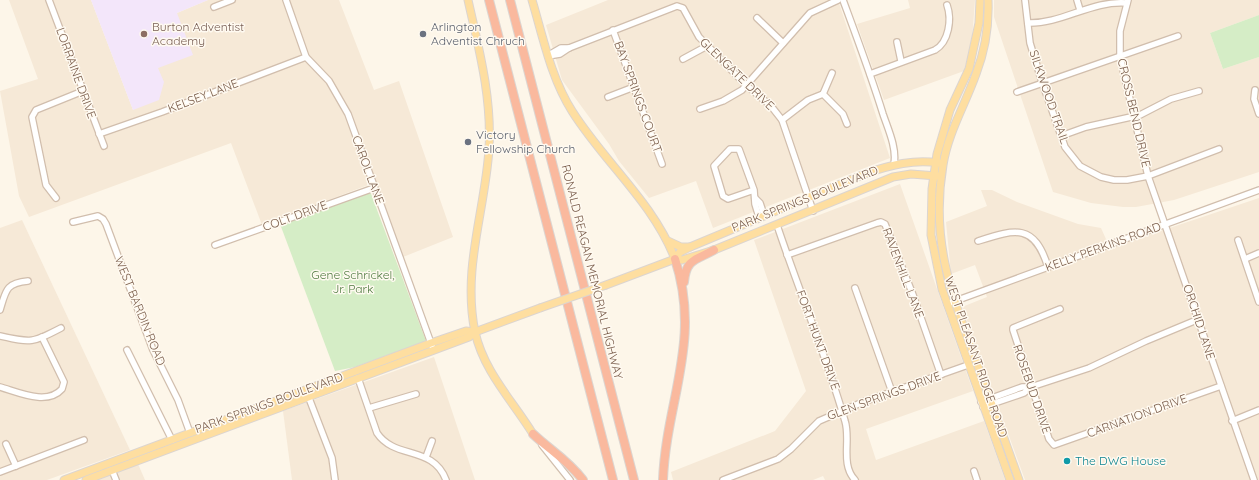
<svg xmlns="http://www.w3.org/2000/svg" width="1259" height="480" viewBox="0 0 1259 480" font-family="Quicksand,sans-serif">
<rect width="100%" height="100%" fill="#fdf6e9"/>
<g fill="#f6e9d7">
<polygon points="9,0 91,0 133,110 158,68 177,13 208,0 339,0 374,90 399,81 453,237 403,257 376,182 262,225 231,143 29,217 19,196 0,91 38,79"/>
<polygon points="608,0 838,0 890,158 713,228 696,181 649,198 619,161 609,144 562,80 546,25"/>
<polygon points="908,0 975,0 972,40 964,71 884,100 857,24 910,8"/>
<polygon points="994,0 1259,0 1259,15 1210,33 1223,69 1259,57 1259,172 1174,200 1136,207 1123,207 1091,203 1053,192 994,17"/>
<polygon points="900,184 973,391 866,429 876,460 984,421 1005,480 825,480 823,476 813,480 673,480 671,472 775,431 806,391 754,240"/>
<polygon points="981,190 992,190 1017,202 1078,224 1101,228 1110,248 1259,198 1259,480 1025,480 962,307 987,297 975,265 951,274 946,222 987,206"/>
<polygon points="22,220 130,450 47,480 0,480 0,228"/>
<polygon points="434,357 475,480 292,480 283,411"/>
<polygon points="138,464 145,480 95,480"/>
</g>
<polygon fill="#f3e6fa" points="91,0 208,0 177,13 193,55 158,68 164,82 159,100 133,110"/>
<g fill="#d5edc6">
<polygon points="1259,15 1259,57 1223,69 1210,33"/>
<polygon points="370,191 426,341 355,367 335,371 280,224"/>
</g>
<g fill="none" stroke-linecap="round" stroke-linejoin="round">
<g stroke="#d1bead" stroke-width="8">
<g id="minor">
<polyline points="49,0 104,146"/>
<polyline points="286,0 306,57 329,81 348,114 432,346"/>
<path d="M843 0C857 38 871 75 883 114 888 129 897 148 894 164"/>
<polyline points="1025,0 1030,43 1042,82 1065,147 1080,166 1101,177 1114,180 1127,180 1148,176 1219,149"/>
<polyline points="1077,0 1080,10"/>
<polyline points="1128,0 1120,31 1120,57 1148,176 1254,480"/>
<polyline points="214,7 232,0"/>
<polyline points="757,18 783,43"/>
<path d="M1028 23C1062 24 1092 0 1127 3"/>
<polyline points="613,30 662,164"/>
<polyline points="897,42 901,61"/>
<polyline points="549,55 561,48 569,48"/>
<polyline points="548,56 560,54 569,48 677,6 683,8 699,37 746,85 771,106 782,120 813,211"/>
<polyline points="683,59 707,46"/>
<path d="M870 74 935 50C949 42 952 19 947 5"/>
<polyline points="1255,90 1254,99 1259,114"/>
<polyline points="1017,92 1178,36"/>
<polyline points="823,94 843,114 847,124"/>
<polyline points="823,94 832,73"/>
<polyline points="608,97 634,87"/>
<polyline points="700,109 723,101 742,90 810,13 838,0"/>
<polyline points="782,120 808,100 823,94"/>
<polyline points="99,134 162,112 306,57"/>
<polyline points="1061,136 1086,127 1140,115 1171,99 1199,91"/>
<polyline points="754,190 728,199 723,196 714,166 730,149 739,149 754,190 755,204 759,217"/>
<polyline points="56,198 46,185 32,117 36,110 83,91"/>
<polyline points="755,198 760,203 764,215"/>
<polyline points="73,222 98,216 103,219 106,224 153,350 178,400 190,433"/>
<path d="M777 225C799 291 826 355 845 421 851 440 840 464 855 480"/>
<polyline points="1238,240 1259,302"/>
<path d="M978 241C1016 229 1034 223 1048 267"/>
<polyline points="215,245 374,188"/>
<polyline points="787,255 877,223 881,222 885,224 913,295 941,375"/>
<polyline points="1245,259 1259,253"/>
<polyline points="855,288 892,392"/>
<polyline points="947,304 1259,190"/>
<polyline points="1060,309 1013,328 1013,330 1049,439 1054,445 1221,386"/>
<path d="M0 310C6 290 6 283 28 281"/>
<path d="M0 336C32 343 32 343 61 328"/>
<polyline points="127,350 172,440"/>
<path d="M358 378 377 433C395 460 433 445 446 480"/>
<path d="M0 387C18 392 47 406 62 389L64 382 42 337"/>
<polyline points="307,393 332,458 335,480"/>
<polyline points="981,402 1022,387 1031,387 1089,368 1146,341 1199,319"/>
<polyline points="983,407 1024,393 1031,387"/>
<polyline points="369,408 416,394"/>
<polyline points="1232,421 1259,410"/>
<polyline points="6,444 16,466"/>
<polyline points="542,445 570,480"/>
<polyline points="426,457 432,441"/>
<polyline points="112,470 116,480"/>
<polyline points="974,471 977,480"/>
<polyline points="0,472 84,440"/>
<polyline points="723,480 778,459 791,449 819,421 863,402 968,365"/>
</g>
</g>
<g stroke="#dcd5d0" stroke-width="9">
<g id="major">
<path d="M468 0C479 49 492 98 489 149 485 211 462 269 475 332 484 372 512 400 533 434"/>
<path d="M532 0C543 37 551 78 572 111 604 162 653 202 675 259"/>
<polyline points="980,0 979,23 969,69 950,110 937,154 932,189 931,235 942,289 1010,480"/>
<path d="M988 0C989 25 985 51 976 74 965 105 948 133 943 165 930 242 952 295 978 366 992 404 1005 442 1019 480"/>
<polyline points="668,241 681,247 690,247"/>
<path d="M675 259 680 252 690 247 867 173C891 165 914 159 939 163"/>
<polyline points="606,285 675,259 682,260 714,250 893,177 911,174 937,176"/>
<polyline points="64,480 431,343 466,331 475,332"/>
<polyline points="86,480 469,337 475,332 540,308"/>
</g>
</g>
<g stroke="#dcd5d0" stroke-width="10">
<g id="highway">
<polyline points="489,0 613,480"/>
<polyline points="510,0 634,480"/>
<path d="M684 282C686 258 697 260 714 250"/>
<path d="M533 434C551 451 567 459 583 480"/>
<path d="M663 480C666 401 702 341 675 259"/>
</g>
</g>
<use href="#minor" stroke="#fff" stroke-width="5.5"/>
<use href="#major" stroke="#fedea0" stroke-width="7"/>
<use href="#highway" stroke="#fab99e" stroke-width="8"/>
<g stroke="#dcd5d0" stroke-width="9" stroke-linecap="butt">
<polyline id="major-bridge" points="540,308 606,285"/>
</g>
<use href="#major-bridge" stroke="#fedea0" stroke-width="7"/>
</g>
<circle fill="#8d6e63" stroke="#fffaf1" stroke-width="1.5" cx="144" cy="34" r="4"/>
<g fill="#6b7280" stroke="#fffaf1" stroke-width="1.5">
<circle cx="423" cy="34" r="4"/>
<circle cx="468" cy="142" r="4"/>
</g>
<circle fill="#0f9aa8" stroke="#fffaf1" stroke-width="1.5" cx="1067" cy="461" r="4"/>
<g text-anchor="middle" stroke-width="3" stroke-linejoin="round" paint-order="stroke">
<g font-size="12" fill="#785e54" stroke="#fffaf1" text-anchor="start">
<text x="152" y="31">Burton Adventist<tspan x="152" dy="14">Academy</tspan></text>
</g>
<g font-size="12" fill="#5b616d" stroke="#fffaf1" text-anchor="start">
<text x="431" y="31">Arlington<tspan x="431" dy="14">Adventist Chruch</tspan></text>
<text x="476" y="139">Victory<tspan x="476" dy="14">Fellowship Church</tspan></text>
</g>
<g font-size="12" fill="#7a5d4b" stroke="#fffaf1">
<text transform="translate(76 73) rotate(70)" y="4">LORRAINE DRIVE</text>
<text transform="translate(737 74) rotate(44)" y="4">GLENGATE DRIVE</text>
<text transform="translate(203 96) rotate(-21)" y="4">KELSEY LANE</text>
<text transform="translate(638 97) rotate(70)" y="4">BAY SPRINGS COURT</text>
<text transform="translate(1049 97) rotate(71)" y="4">SILKWOOD TRAIL</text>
<text transform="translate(1134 113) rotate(77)" y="4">CROSS BEND DRIVE</text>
<text transform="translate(368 170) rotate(70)" y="4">CAROL LANE</text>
<text transform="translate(805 199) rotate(-22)" y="4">PARK SPRINGS BOULEVARD</text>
<text transform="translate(295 216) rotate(-20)" y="4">COLT DRIVE</text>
<text transform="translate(1103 247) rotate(-20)" y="4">KELLY PERKINS ROAD</text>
<text transform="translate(592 272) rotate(76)" y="4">RONALD REAGAN MEMORIAL HIGHWAY</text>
<text transform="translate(903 273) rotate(69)" y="4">RAVENHILL LANE</text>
<text transform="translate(140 311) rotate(68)" y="4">WEST BARDIN ROAD</text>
<text transform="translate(1199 322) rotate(72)" y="4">ORCHID LANE</text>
<text transform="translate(818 340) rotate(70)" y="4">FORT HUNT DRIVE</text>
<text transform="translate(976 357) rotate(71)" y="4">WEST PLEASANT RIDGE ROAD</text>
<text transform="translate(1032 389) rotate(71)" y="4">ROSEBUD DRIVE</text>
<text transform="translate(884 396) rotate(-20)" y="4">GLEN SPRINGS DRIVE</text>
<text transform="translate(269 403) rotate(-20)" y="4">PARK SPRINGS BOULEVARD</text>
<text transform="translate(1137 416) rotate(-20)" y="4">CARNATION DRIVE</text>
</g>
<g font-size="12" fill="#4e7a3f" stroke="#fffaf1">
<text x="353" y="279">Gene Schrickel,<tspan x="353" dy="14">Jr. Park</tspan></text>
</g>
<g font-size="12" fill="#0d838f" stroke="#fffaf1" text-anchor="start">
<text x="1075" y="465">The DWG House</text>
</g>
</g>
</svg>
